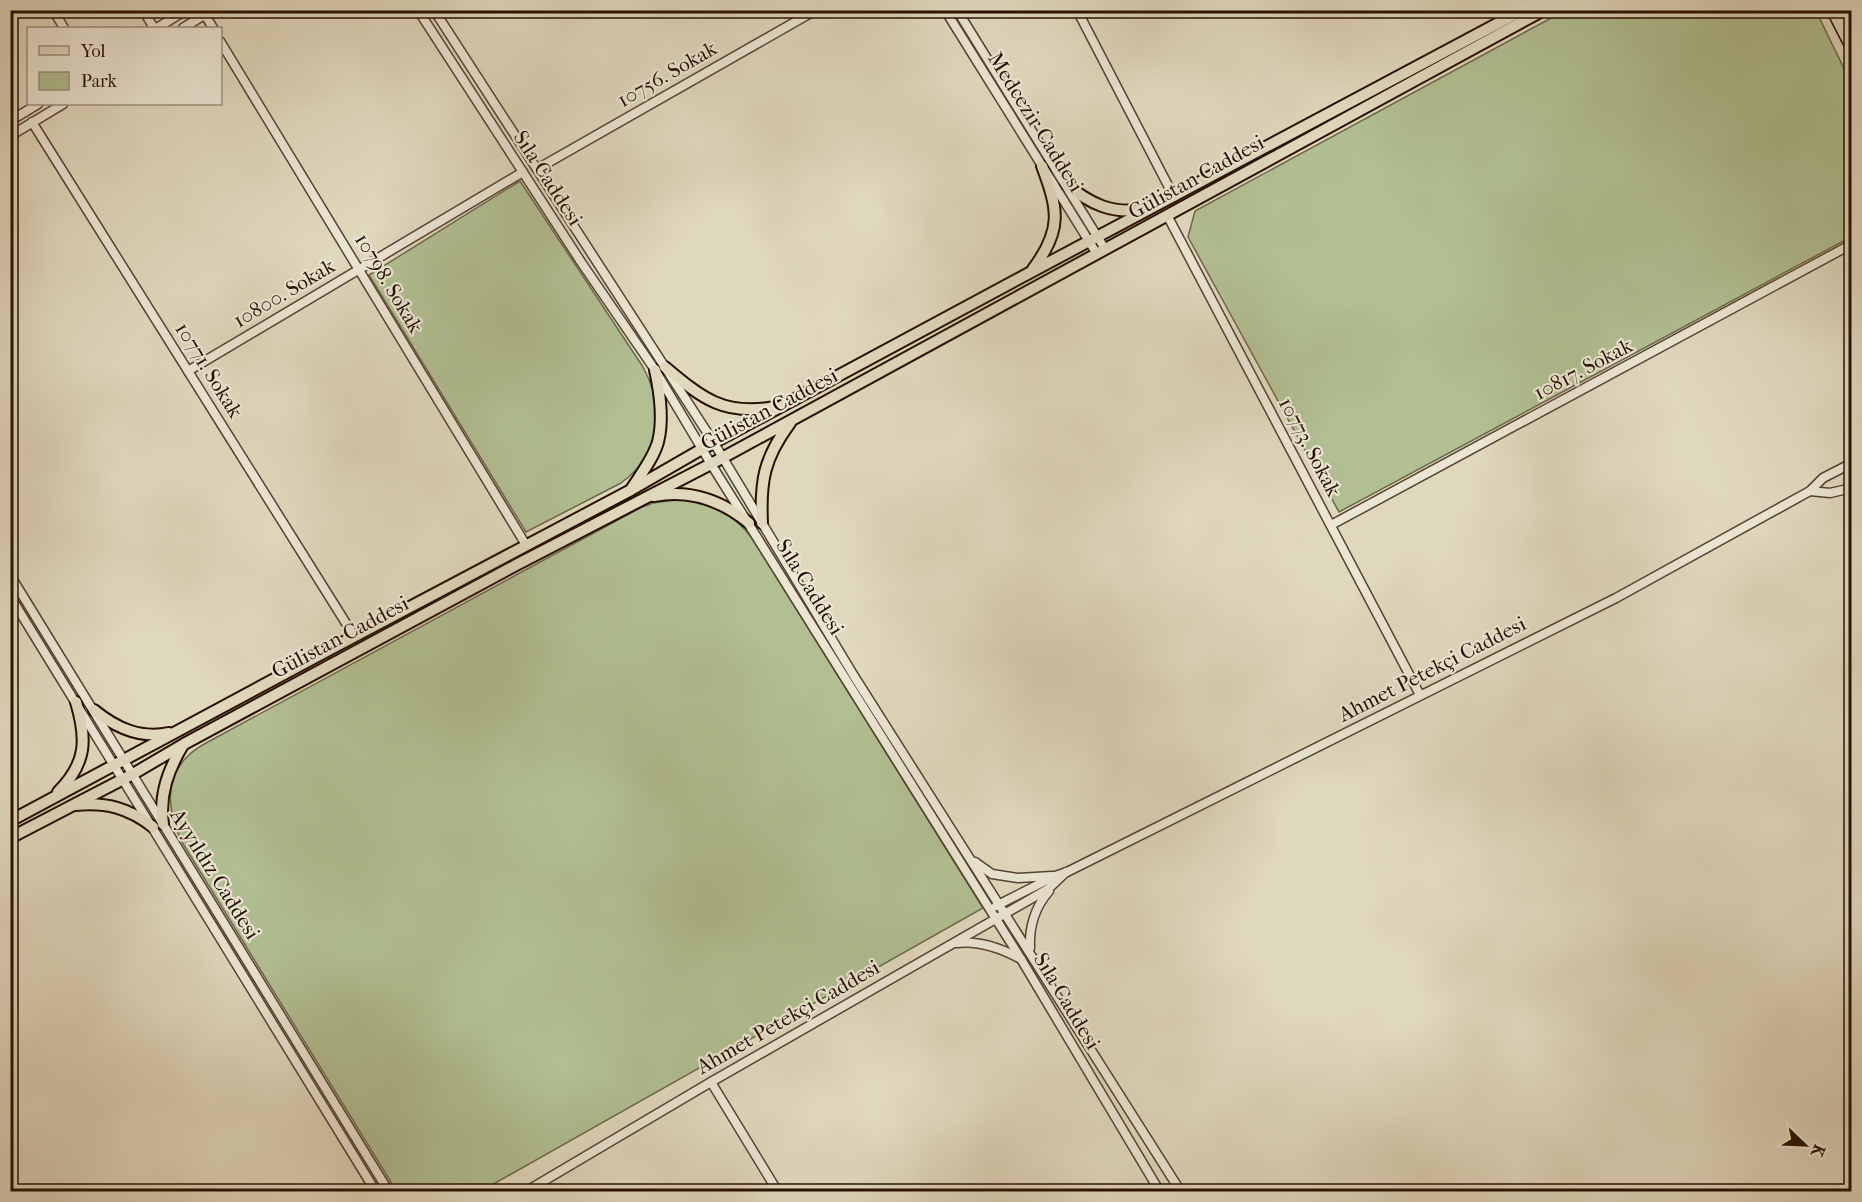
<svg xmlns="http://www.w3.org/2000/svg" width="1862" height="1202" viewBox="0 0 1862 1202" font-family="'IM FELL French Canon',serif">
<rect width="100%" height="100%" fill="#e0d8bd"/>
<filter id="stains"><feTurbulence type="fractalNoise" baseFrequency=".00333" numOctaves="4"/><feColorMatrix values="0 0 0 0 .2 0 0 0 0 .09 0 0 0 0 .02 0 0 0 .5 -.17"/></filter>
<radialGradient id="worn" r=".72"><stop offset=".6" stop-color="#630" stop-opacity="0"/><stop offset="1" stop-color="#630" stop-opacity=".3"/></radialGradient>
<g fill="#b1bf92" stroke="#6c684a" stroke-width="1.5">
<polygon points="1564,11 1816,11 1851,83 1851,237 1339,512 1188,237 1195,211"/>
<path d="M520 181 643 367C665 407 659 456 621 483L526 532 369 275Z"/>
<path d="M674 500C708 500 731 511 751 537L983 908 481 1191 397 1192 183 844C169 817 162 781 187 757 192 751 199 747 206 743L640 508 653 503Z"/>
</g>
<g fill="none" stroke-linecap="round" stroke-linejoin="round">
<g stroke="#554230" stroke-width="11">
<g id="minor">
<polyline points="53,10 64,28"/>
<polyline points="143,10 154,28"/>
<polyline points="418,10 581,262 655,370 711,464 1021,959 1160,1192"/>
<polyline points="434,10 714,443 854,676 1181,1192"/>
<polyline points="945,10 1097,254"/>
<polyline points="957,10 1105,249"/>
<polyline points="1077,10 1174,197"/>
<polyline points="205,15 213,28"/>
<polyline points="157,28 186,10"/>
<polyline points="183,28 212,10"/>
<polyline points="220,41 526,545"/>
<polyline points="10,121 38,104"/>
<polyline points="32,122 354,636"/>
<polyline points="10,136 63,104"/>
<polyline points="537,169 816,10"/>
<polyline points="1167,215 1420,695"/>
<polyline points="188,371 523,172"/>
<polyline points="1810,491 1830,493 1852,488"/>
<polyline points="1331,525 1852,244"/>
<polyline points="10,575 389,1192"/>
<polyline points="10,596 376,1192"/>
<polyline points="975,862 992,874 1018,878 1052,876"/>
<polyline points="996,906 1055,876 1067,872 1616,598 1810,491 1823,478 1852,463"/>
<path d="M956 943C979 940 1001 948 1021 959"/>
<path d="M1030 948C1029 928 1035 907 1049 891"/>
<polyline points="711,1082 778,1192"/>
<polyline points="525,1192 711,1082 1048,889 1066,872"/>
</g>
</g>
<g stroke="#271001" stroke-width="14">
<g id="major">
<path d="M1066 184C1090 204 1113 215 1145 209"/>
<path d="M1033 269C1063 229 1058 209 1042 166"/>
<path d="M665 367C703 399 724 416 775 407"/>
<path d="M632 488C641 474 653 459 658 442 664 419 660 393 655 370"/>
<path d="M654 496C690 489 721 500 749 523"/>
<path d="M762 523C760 481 764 458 790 423"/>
<path d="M94 710C116 728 140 739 169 733"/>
<path d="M58 792C87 763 87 739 76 702"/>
<path d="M76 805C106 802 129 808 153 827"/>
<polyline points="10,821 323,653 631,490 702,449 1031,272 1523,10"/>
<path d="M163 824C159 795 168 770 183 745"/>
<polyline points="10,838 133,774 184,744 516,565 711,464 1544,10"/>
</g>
</g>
<g stroke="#271001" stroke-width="15">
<g id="highway">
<polyline points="1833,10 1852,47"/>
<polyline points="1843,10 1852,27"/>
</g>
</g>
<use href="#minor" stroke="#ebe6d4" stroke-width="8"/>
<use href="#major" stroke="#e0d8bd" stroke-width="10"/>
<use href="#highway" stroke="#e0d8bd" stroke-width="12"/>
</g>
<g text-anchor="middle" stroke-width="4.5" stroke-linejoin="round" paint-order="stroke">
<g font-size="21" fill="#271001" stroke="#ebe6d4">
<text transform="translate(667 74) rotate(-30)" y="7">10756. Sokak</text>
<text transform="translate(1036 122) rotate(58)" y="7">Medcezir Caddesi</text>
<text transform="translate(1196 177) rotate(-29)" y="7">Gülistan Caddesi</text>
<text transform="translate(548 178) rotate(57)" y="7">Sıla Caddesi</text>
<text transform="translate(389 283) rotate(59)" y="7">10798. Sokak</text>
<text transform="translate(284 293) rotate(-31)" y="7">10800. Sokak</text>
<text transform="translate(1583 369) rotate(-28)" y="7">10817. Sokak</text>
<text transform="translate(209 370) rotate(58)" y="7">10771. Sokak</text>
<text transform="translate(769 409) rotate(-28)" y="7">Gülistan Caddesi</text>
<text transform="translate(1310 447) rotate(62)" y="7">10773. Sokak</text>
<text transform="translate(810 587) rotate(58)" y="7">Sıla Caddesi</text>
<text transform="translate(340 637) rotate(-28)" y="7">Gülistan Caddesi</text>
<text transform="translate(1432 669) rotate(-27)" y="7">Ahmet Petekçi Caddesi</text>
<text transform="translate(215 874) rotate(58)" y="7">Ayyıldız Caddesi</text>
<text transform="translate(1067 1001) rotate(59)" y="7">Sıla Caddesi</text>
<text transform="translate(788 1017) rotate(-30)" y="7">Ahmet Petekçi Caddesi</text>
</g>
</g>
<rect width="1862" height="1202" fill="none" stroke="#e0d8bd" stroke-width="36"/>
<rect x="12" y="12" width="1838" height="1178" fill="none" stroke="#271001" stroke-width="3"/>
<rect x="18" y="18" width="1826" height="1166" fill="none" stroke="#271001" stroke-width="1.5"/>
<rect x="27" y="27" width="195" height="78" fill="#ebe6d4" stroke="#9d9080" stroke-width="1.5"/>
<rect x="39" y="46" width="30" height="9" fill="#e0d8bd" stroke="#9d9080" stroke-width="1.5"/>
<text x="81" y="57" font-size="18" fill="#271001">Yol</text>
<rect x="39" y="72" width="30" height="18" fill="#b1bf92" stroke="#9d9080" stroke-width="1.5"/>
<text x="81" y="87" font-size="18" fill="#271001">Park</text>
<g transform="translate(1805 1145) rotate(113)" stroke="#ebe6d4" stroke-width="4.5" paint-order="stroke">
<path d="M0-4.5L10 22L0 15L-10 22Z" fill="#271001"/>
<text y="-9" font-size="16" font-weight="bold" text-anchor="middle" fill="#271001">K</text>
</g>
<rect width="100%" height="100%" filter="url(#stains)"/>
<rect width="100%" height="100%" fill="url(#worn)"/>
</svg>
